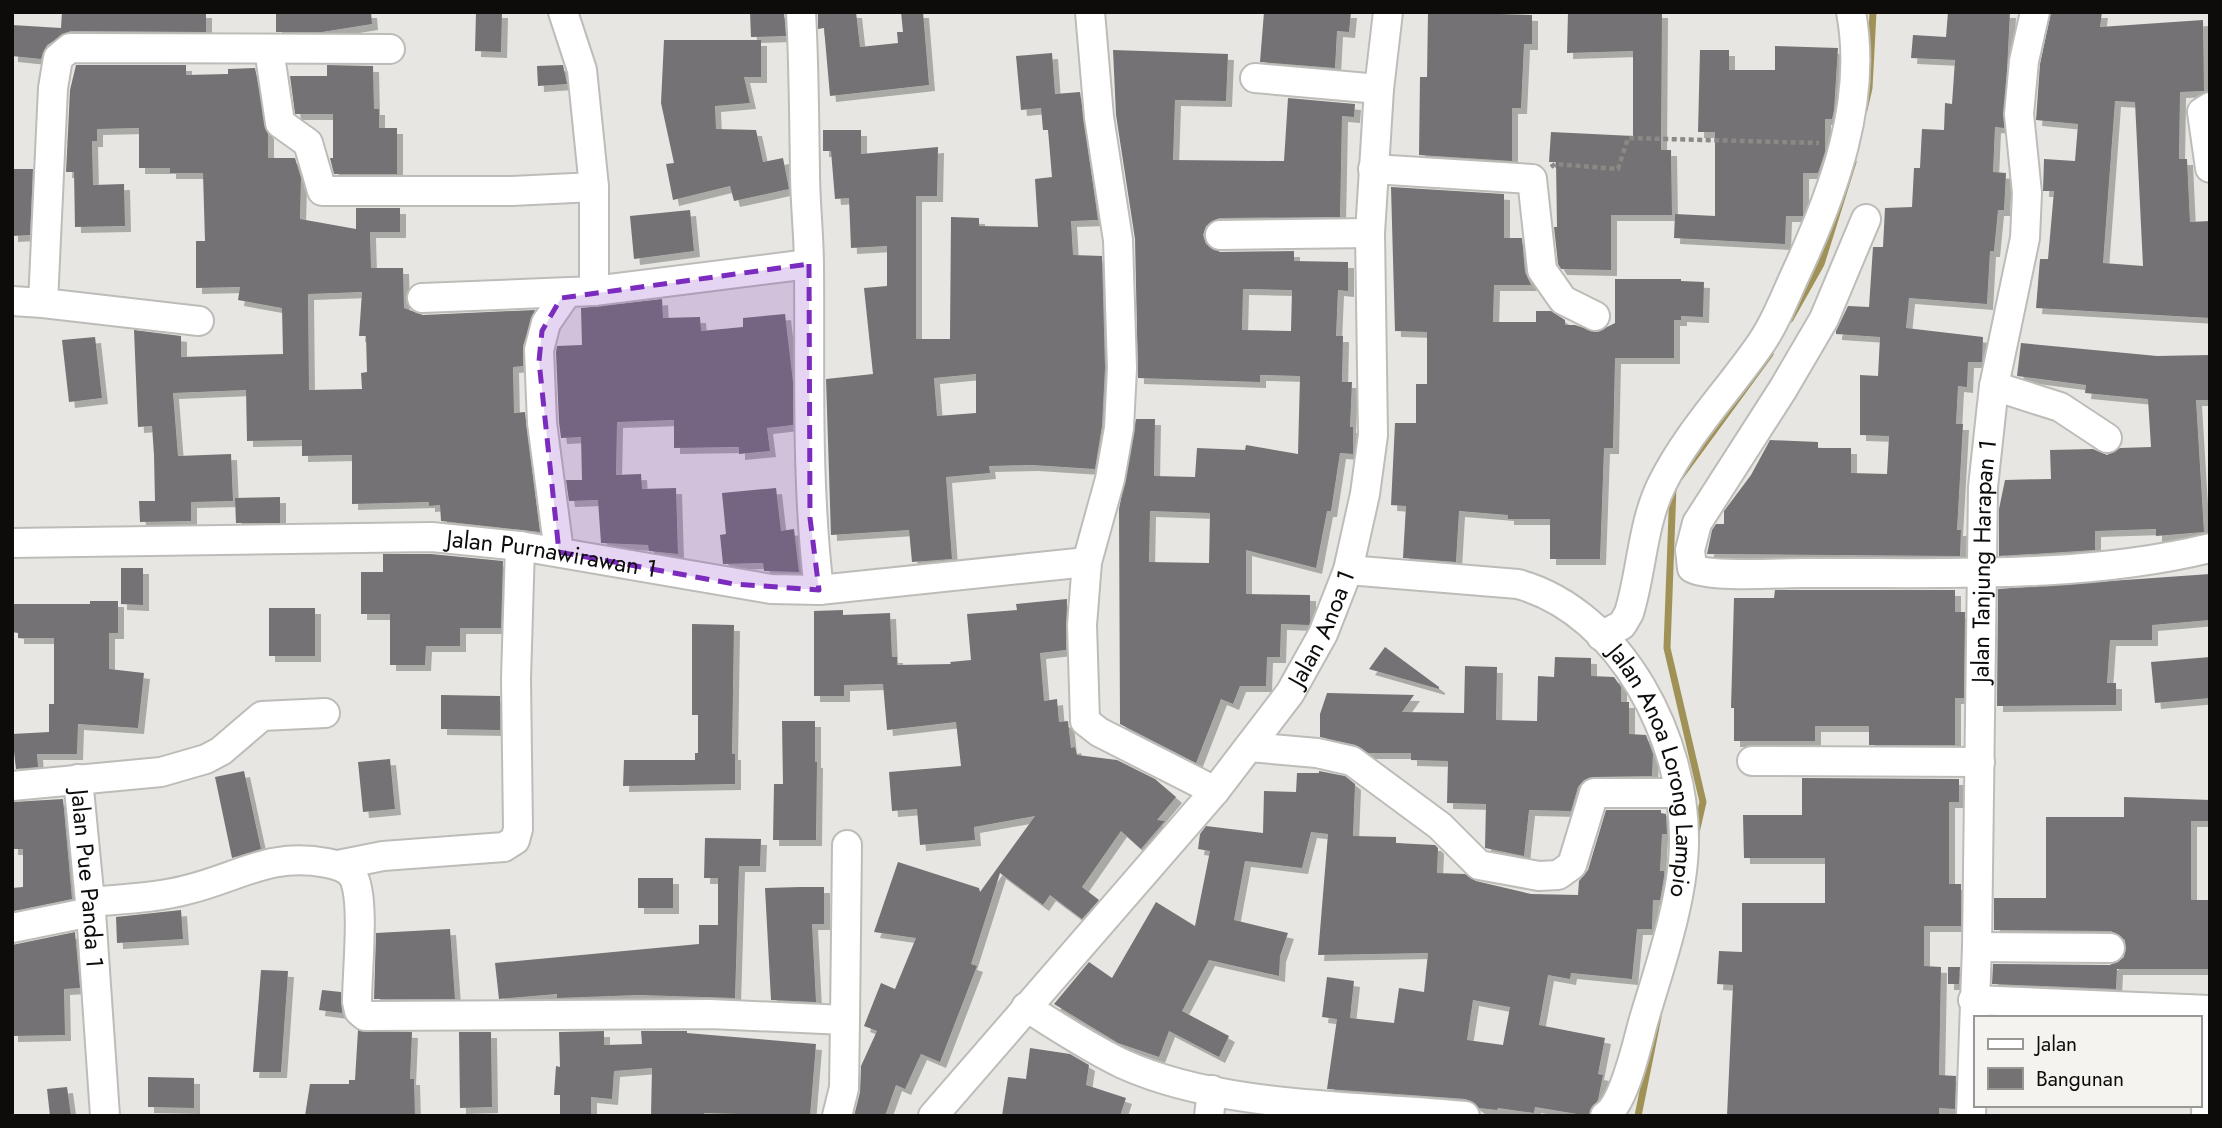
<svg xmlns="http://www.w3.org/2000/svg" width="2222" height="1128" viewBox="0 0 2222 1128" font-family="Jost,sans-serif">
<defs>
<filter id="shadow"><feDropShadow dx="6" dy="6" stdDeviation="0" flood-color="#0004"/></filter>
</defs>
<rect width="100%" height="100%" fill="#e7e6e2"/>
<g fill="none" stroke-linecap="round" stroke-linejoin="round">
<g stroke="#a09257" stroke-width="7">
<polyline points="1864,110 1869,88 1873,12"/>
<polyline points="1790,319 1821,264 1853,162"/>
<polyline points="1680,477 1770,354"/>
<polyline points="1673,487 1667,648 1703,802 1695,837"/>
<polyline points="1638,1116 1658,1017"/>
</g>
</g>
<g fill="#757274" fill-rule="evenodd" filter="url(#shadow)">
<polygon points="62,12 206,12 206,32 70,31 47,45 41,59 12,56 12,25 61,28"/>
<polygon points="276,12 371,12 372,24 322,32 276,32"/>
<polygon points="476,12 502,12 501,52 475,51"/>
<polygon points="750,12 784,12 786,36 751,37"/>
<polygon points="818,12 856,12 860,47 898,43 897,32 903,32 901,12 923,12 929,85 830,96 824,28 818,29"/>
<polygon points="1264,12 1351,12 1349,32 1337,31 1335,68 1260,62"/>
<polygon points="1428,12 1532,15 1532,44 1524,44 1521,108 1512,108 1512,161 1419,155 1420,77 1427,77"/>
<polygon points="1568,12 1662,12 1661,150 1671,150 1672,215 1611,215 1611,270 1561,269 1558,264 1554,227 1557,227 1556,162 1549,162 1551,132 1633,136 1633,51 1567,53"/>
<polygon points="1948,12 2010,12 2004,128 1995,127 1993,172 2006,173 2004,210 1998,210 1994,251 1990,251 1987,304 1909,298 1906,328 1983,337 1982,362 1968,362 1967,387 1958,386 1956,424 1963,424 1957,530 1961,530 1960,556 1707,554 1712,530 1716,524 1724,524 1724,511 1751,475 1770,440 1818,442 1818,448 1851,448 1851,473 1887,474 1889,436 1860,435 1860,375 1878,376 1880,337 1836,334 1836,331 1848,306 1869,307 1873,247 1883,247 1885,208 1912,207 1914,168 1920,168 1922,129 1944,130 1945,103 1952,104 1955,60 1911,58 1913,35 1946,37"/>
<path d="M2051 12H2102L2100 27 2203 20 2204 91 2180 92 2179 159H2187L2190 222 2210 221V318L2036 308 2040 259H2048L2054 191H2043L2044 159 2075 161 2078 124 2036 120 2040 64ZM2115 101 2135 102 2143 266 2103 263Z"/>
<polygon points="664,40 761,40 761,77 744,77 750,103 715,106 716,129 756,130 763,162 783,158 789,189 734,201 730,186 673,200 666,164 674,163 661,103"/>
<polygon points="1775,46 1838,48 1834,110 1832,119 1825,119 1825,152 1818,173 1803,173 1803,216 1786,216 1785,244 1674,238 1675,214 1715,216 1715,132 1698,132 1700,50 1729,50 1729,70 1775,70"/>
<path d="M1113 50 1228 54 1226 101 1175 100 1173 160 1284 161 1288 98 1355 104 1354 117 1342 116 1340 217 1219 218 1206 226 1203 235 1206 244 1220 252 1294 251V261L1348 262V291L1338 290 1336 336H1343L1342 382H1352L1350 427H1353V454L1340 453 1331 511H1327L1316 568 1246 550V594L1310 595V622L1309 625 1281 624 1280 657H1267L1266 686H1240L1233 704 1221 699 1196 763 1120 724 1119 509 1136 419H1155L1154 476 1195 477 1197 448 1245 450 1246 445 1298 454 1300 376 1260 375V382L1138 378 1135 239 1116 115ZM1243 289 1292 290 1291 331 1242 330ZM1150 511 1210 513 1209 563 1149 562Z"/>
<path d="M1052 53 1055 94 1080 92 1098 220 1071 221 1073 255 1102 256 1105 368 1102 426 1095 469 1032 465 989 466 990 473 946 477 952 559 912 562 909 530 831 535 826 379 873 374 864 288 887 286V246L851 248 849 198 835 199 831 151H823V130H861V154L938 147 937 196H916V339H950L951 217 979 218V226L1038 227 1035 179 1052 177 1048 130H1043L1041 108 1021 110 1016 56ZM976 374V413L937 416 934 378Z"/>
<path d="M76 65H186V75L228 74V69L255 68 268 134V158H295L301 178 300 219 356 229V208H400V232H370L371 268H403L404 308 423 315 535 310 523 346V366L513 367 514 413 525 412 540 532 441 521 440 505 429 506V502L352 504V455L302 456V440L247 441 246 390 173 393 178 456 231 454 233 501 191 502V521L140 522 139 501H155L154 455 152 426 138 427 134 330 181 336V357L283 354 282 308 238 300 240 287 196 288V241H205L203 173H170V168H139V128L97 129V141H92L93 185 124 184 125 226 75 227 74 172H66L70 90ZM362 292 359 336H366L367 372 361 373 362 389 309 390 308 294Z"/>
<polygon points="327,65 373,66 374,109 379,109 379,128 397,128 397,174 334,174 330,158 333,158 333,114 295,114 290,76 327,76"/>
<polygon points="563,65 567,84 538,86 537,66"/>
<polygon points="12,169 33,169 30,235 12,236"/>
<polygon points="1391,187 1504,194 1504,238 1522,238 1525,272 1531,285 1494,285 1493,322 1536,322 1536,311 1551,311 1565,320 1565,325 1575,325 1597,332 1615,323 1615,279 1681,279 1681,281 1704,282 1703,317 1681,316 1681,320 1674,320 1674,358 1615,358 1613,448 1604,448 1600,559 1550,559 1550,519 1508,519 1508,515 1459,511 1456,562 1403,558 1406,506 1391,505 1395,423 1416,423 1416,384 1427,384 1427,332 1395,331"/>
<polygon points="690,210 694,251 634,259 630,216"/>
<polygon points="662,299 663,318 700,317 701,331 743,327 743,318 785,314 793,382 793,425 767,428 770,451 739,454 739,447 674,448 674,420 617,422 616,475 641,474 642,489 676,488 678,554 649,551 648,545 601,543 598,500 569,501 566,480 582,480 581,437 561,438 559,422 556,352 557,346 582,345 581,308"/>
<polygon points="95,337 102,398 69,402 62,340"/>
<polygon points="2021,343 2157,356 2210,355 2210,400 2196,400 2204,532 2156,536 2156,529 2095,531 2095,550 1999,556 1999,509 2005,480 2051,479 2050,450 2093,449 2107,455 2120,448 2151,447 2148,399 2085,393 2086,385 2017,376"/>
<polygon points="776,488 781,531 794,529 799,572 764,571 763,563 723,564 720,535 726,534 722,493"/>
<polygon points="280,497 280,523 236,523 235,498"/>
<polygon points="383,554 431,554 503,561 501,628 460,628 460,646 426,646 425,665 390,665 390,614 361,614 361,572 383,572"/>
<polygon points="121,568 143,568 143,605 121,604"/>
<polygon points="2210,574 2210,620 2152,625 2152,640 2110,640 2107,683 2116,683 2116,705 1997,706 1998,589"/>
<polygon points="1775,590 1955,590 1955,612 1965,612 1964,698 1955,698 1955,745 1869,745 1869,726 1815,726 1815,741 1734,741 1734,708 1731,708 1734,598 1774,598"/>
<polygon points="1067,599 1066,650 1040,653 1044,701 1057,699 1059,722 1068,721 1071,748 1075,747 1077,755 1117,760 1155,779 1176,797 1157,820 1165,821 1141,849 1121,831 1082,887 1099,900 1082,919 1050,895 1043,905 1000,873 971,964 977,966 940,1062 921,1054 905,1089 896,1085 885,1116 854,1116 860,1092 861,1066 877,1031 864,1026 881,983 895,989 916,938 874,932 898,862 979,888 980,892 1035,816 974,827 975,840 920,845 917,809 892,811 889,772 961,766 956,722 887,730 883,684 844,685 844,696 814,696 814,611 843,610 843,615 890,613 892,657 897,657 897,665 951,664 950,662 971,660 967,614 1017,610 1016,604"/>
<polygon points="90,601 118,601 118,633 109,633 109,669 144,673 138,728 78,724 77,754 37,754 38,767 16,769 12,734 49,732 49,704 54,704 54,638 18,638 18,633 12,632 12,604 90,604"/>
<rect x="269" y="608" width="46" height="48"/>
<polygon points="692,624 734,625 732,754 735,754 735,784 623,786 624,760 695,760 695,753 698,753 698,715 692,715"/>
<polygon points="1385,647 1439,687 1439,689 1369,669"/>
<polygon points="1555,657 1591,658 1591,676 1614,677 1621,687 1621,702 1629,702 1629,734 1646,735 1653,754 1652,776 1593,777 1584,780 1578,787 1571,811 1529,810 1524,856 1485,848 1486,804 1447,803 1448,761 1411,760 1411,753 1368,753 1356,745 1320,737 1320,714 1327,693 1414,695 1402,712 1464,713 1465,666 1497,667 1496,720 1537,721 1538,676 1554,677"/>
<polygon points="2210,657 2210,698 2155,703 2151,662"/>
<polygon points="441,695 500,696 500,730 441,729"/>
<polygon points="782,721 815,721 815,762 817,762 816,840 773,840 774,784 783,784"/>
<polygon points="390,759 395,809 363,812 358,762"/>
<polygon points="244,771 261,849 232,858 215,777"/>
<path d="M1319 771 1345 776 1355 784 1353 836 1396 837V843L1435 845 1438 848 1437 873 1465 874 1476 881 1531 894 1578 895 1579 881 1588 870 1606 810H1661V813L1666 814 1667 834H1662L1660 871H1664V877L1660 900H1653L1652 929H1637L1632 979 1571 973 1570 979 1548 975 1539 1025 1605 1038 1598 1074 1603 1075 1598 1100 1589 1116 1535 1107 1534 1113 1498 1108 1497 1110 1479 1108 1466 1099 1327 1089 1337 1019 1322 1017 1327 977 1354 981 1350 1018 1394 1023 1399 988 1424 992 1428 953 1318 955 1328 834 1311 832 1302 868 1245 861 1234 920 1288 933 1280 956 1279 976 1209 960 1182 1011 1229 1036 1219 1057 1169 1031 1159 1057 1118 1043 1054 1004 1089 962 1112 978 1156 902 1195 926 1210 851 1198 849 1200 834 1206 826 1263 833 1264 791 1296 792 1297 773H1319ZM1473 1000 1510 1007 1503 1045 1467 1040Z"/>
<polygon points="1802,778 1959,779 1959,802 1949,802 1949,884 1961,884 1961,926 1924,926 1924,966 1941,967 1939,1075 1956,1076 1955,1109 1939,1108 1939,1116 1727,1116 1733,985 1717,984 1719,951 1742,952 1742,903 1825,903 1825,858 1744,858 1743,815 1802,815"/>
<polygon points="2124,797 2210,800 2210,821 2191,821 2191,900 2210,900 2210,969 2117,969 2116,989 1992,984 1993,964 2110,965 2124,957 2125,940 2111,931 1994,930 1994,898 2046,898 2046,817 2124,817"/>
<polygon points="63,799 72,899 14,911 12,888 23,887 23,849 12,849 12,802"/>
<polygon points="705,838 761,839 760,866 739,866 735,998 639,995 557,998 557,994 499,999 495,963 699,944 699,925 718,925 718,878 704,878"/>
<rect x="638" y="878" width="35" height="30"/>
<polygon points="800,887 824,887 824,924 812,924 816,1002 771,1000 765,888"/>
<polygon points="181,910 183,939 117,943 116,917"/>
<polygon points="450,929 455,999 374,999 376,933"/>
<polygon points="75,932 80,988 64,989 65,1035 12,1036 12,945"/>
<polygon points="1948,967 1960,967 1959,984 1948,984"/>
<polygon points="261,970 288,971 281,1072 253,1072"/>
<polygon points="322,990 341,992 342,1013 319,1010"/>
<polygon points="358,1030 412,1032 410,1079 414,1079 415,1116 305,1116 310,1084 349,1084 349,1080 355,1080"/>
<polygon points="604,1031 604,1045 642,1044 641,1031 687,1031 687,1033 816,1044 810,1116 704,1113 704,1116 651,1116 652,1068 614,1071 612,1099 591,1097 591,1116 560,1116 560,1095 554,1095 556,1066 560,1067 559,1032"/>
<polygon points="459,1032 491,1032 492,1107 460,1108"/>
<polygon points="1030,1048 1070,1054 1089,1065 1086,1085 1126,1098 1120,1116 1002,1116 1008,1077 1026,1079"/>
<polygon points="148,1077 194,1078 194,1108 148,1107"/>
<polygon points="67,1087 71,1116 50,1116 47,1089"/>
</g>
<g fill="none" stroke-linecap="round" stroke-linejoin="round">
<g stroke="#bdbcb8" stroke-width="32">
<g id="minor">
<path d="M801 12C804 66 804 118 805 171 805 203 809 235 809 267 810 375 806 482 819 590"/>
<polyline points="1090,12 1099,117 1118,240 1122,368 1119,428 1110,479 1087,562 1082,625 1085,721 1099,732 1215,791"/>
<polyline points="269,49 280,123 308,143 322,191 512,191 594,187 582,70 563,12"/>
<polyline points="1255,78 1379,89"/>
<polyline points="2210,107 2202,112 2210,168"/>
<polyline points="1373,169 1532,179 1542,270 1563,300 1595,316"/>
<path d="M1866 219 1824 319 1783 389 1697 523 1690 550 1692 568C1710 578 1779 573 1803 573 1935 572 2080 580 2210 548"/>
<polyline points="1220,235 1370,233"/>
<polyline points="594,291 809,264"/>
<polyline points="422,298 594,291 594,187"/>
<polyline points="12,301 43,303 53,88 58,58 70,48 390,49"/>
<polyline points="43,303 199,321"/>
<polyline points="1994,386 2060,407 2107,438"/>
<path id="s1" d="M12 543 432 537 520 546 771 589 819 590 1087 562"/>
<polyline points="559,552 542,423 539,350 546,323 566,294"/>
<path id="s2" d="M1348 570 1518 584C1622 613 1686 741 1684 844 1683 900 1660 966 1644 1019 1637 1043 1625 1103 1605 1116"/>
<path d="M1601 636 1622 625 1629 613C1642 571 1642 524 1662 484 1686 435 1726 393 1757 349 1774 326 1784 299 1796 273 1833 193 1868 102 1851 12"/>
<polyline points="1249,747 1317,753 1352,761 1440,826 1479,865 1539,876 1558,875 1572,865 1594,793 1679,793"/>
<polyline points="1752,761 1980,762"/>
<path id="s3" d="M78 779 91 912 105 1116"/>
<polyline points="12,786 161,772 206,759 221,751 262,716 325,713"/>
<polyline points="338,865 383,856 504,847 515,840 518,829 516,679 520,546"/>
<path d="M90 902C123 899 155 898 186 890 240 877 269 852 327 863 337 865 349 868 354 878 365 903 357 972 357 1002L359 1011 365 1016 710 1014 845 1020 844 1088 837 1116"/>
<polyline points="12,928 91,912"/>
<polyline points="1977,947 2110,948"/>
<polyline points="1973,1000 2210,1010"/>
<path d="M1026 1007C1058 1027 1089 1048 1123 1064 1223 1109 1358 1105 1465 1116"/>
<polyline points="845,1020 847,845"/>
<path id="s4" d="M933 1116 1215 791 1290 693 1323 634 1348 570 1365 494 1373 435 1370 233 1379 89 1388 12"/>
<polyline points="1209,1116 1212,1090"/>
<path id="s5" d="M1971 1116 1977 947 1983 487 1994 386 2025 238 2027 193 2019 114 2024 61 2035 12"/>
<polyline points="2206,1116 2209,1010"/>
</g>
</g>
<polyline stroke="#8a8986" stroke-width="4.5" stroke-dasharray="5 3.5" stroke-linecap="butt" points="1551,167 1555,164 1618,169 1628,138 1819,143"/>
<use href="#minor" stroke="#fff" stroke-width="28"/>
</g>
<path fill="#7b2cbf" fill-opacity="0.2" stroke="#7b2cbf" stroke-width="5" stroke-dasharray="14 9" stroke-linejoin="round" d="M809 264 810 518 819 590 734 584 559 552 539 361 542 331 561 298Z"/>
<g text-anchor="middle" stroke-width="5" stroke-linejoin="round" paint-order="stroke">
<g font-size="24" fill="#0d0c0b" stroke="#f4f3ef">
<text dy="8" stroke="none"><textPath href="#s1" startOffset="541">Jalan Purnawirawan 1</textPath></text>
<text dy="8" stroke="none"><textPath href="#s5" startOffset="555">Jalan Tanjung Harapan 1</textPath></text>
<text dy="8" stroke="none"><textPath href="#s4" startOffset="626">Jalan Anoa 1</textPath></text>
<text dy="8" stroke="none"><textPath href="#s2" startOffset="420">Jalan Anoa Lorong Lampio</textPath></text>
<text dy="8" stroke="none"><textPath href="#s3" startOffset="100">Jalan Pue Panda 1</textPath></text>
</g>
</g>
<rect width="2222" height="1128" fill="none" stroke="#0d0c0b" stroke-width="28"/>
<rect x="1974" y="1016" width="228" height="91" fill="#f4f3ef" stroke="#989794" stroke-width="2"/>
<rect x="1988" y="1039" width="35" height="10" fill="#ffffff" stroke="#989794" stroke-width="2"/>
<text x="2036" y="1051" font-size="21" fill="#0d0c0b">Jalan</text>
<rect x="1988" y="1068" width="35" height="21" fill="#757274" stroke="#989794" stroke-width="2"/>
<text x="2036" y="1086" font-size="21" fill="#0d0c0b">Bangunan</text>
</svg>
